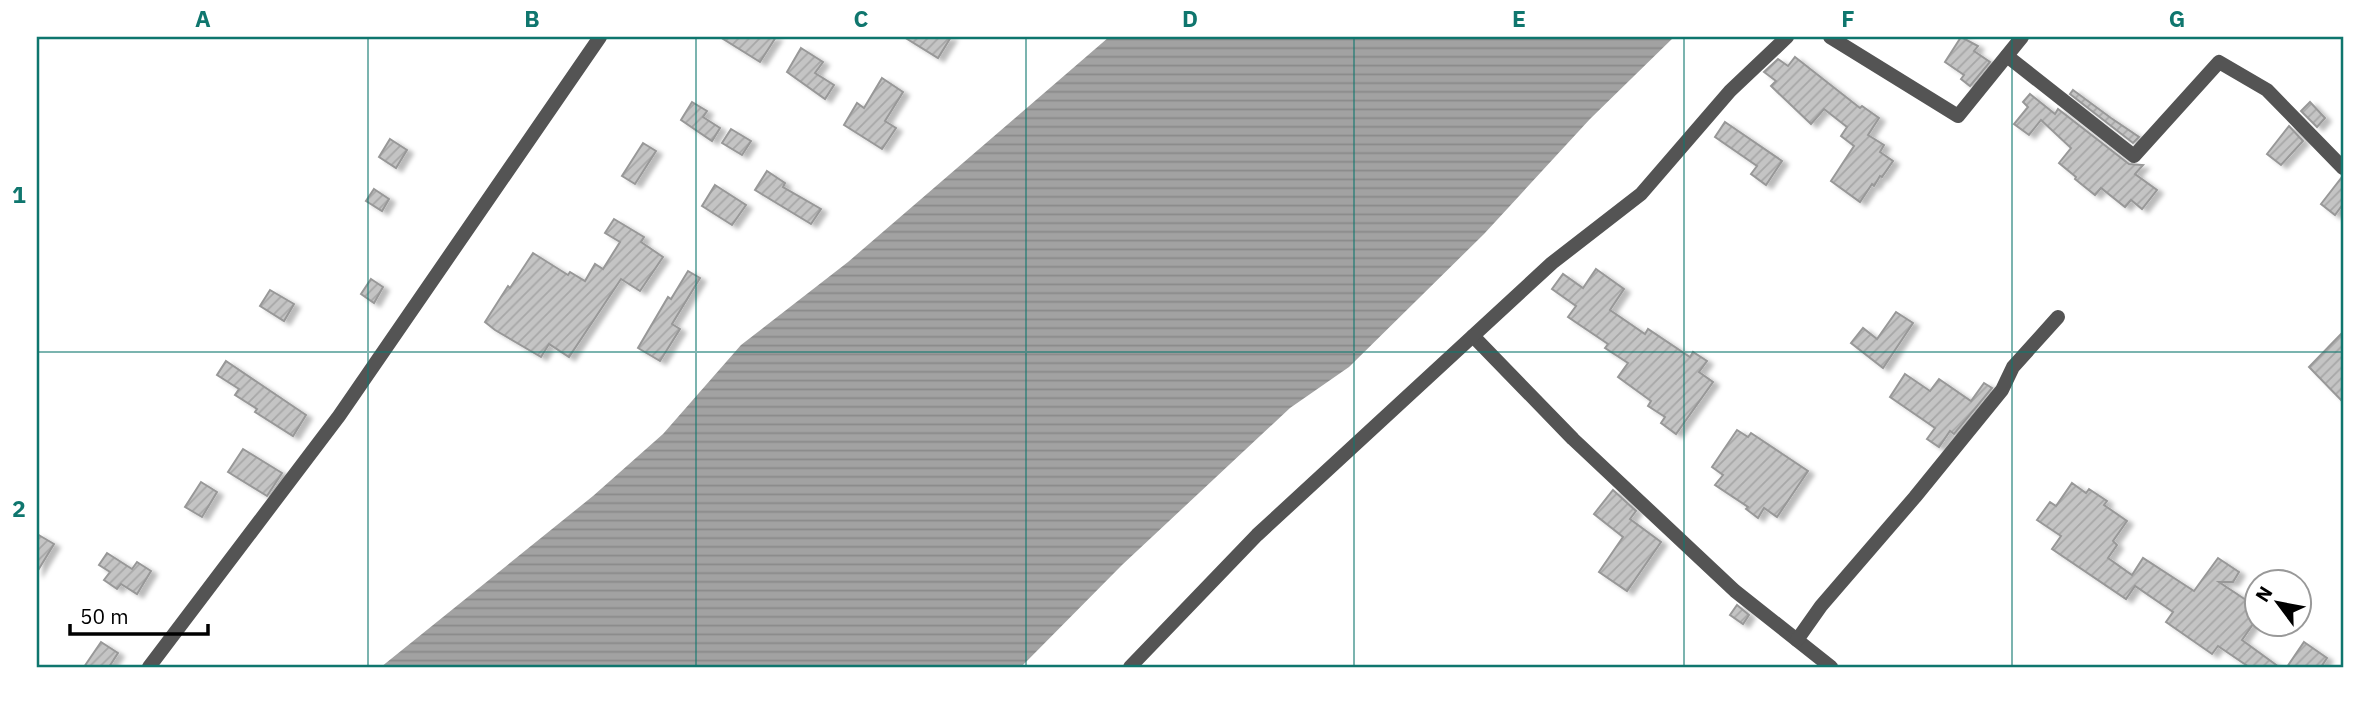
<svg xmlns="http://www.w3.org/2000/svg" width="2380" height="704" viewBox="0 0 2380 704" font-family="'IBM Plex Sans',sans-serif">
<defs>
<pattern id="water-rules" width="6" height="5" patternUnits="userSpaceOnUse" patternTransform="scale(1.75)"><rect width="6" height="5" fill="#a2a2a2"/><path d="M0 2.5h6" fill="none" stroke="#8a8a8a"/></pattern>
<pattern id="building-hatch" width="6" height="6" patternUnits="userSpaceOnUse" patternTransform="scale(1.75)"><rect width="6" height="6" fill="#c4c4c4"/><path d="M-1 1l2-2M0 6l6-6M5 7l2-2" fill="none" stroke="#a7a7a7"/></pattern>
<filter id="shadow"><feDropShadow dx="6" dy="3.5" stdDeviation="2" flood-color="#0004"/></filter>
</defs>
<rect width="100%" height="100%" fill="#fff"/>
<polygon fill="url(#water-rules)" points="1109,37 1674,37 1590,119 1484,234 1349,367 1290,408 1122,565 1021,667 381,667 593,496 663,434 741,345 848,262"/>
<g fill="url(#building-hatch)" stroke="#989898" stroke-width="2" filter="url(#shadow)">
<polygon points="720,37 776,37 760,62"/>
<polygon points="904,37 951,37 938,58"/>
<polygon points="1961,37 1978,46 1974,51 1990,62 1970,86 1961,79 1964,75 1945,62"/>
<polygon points="801,48 823,62 815,73 834,85 825,99 787,72"/>
<polygon points="1795,57 1860,108 1862,106 1879,118 1868,135 1884,145 1880,152 1893,161 1882,177 1880,176 1874,186 1872,184 1860,202 1831,181 1854,146 1841,136 1847,127 1824,109 1811,124 1771,86 1776,81 1764,72 1778,59 1788,66"/>
<polygon points="882,78 903,92 885,121 896,128 882,149 844,125 857,103 864,108"/>
<polygon points="2073,90 2111,118 2139,137 2133,143 2070,94"/>
<polygon points="2030,94 2055,114 2058,109 2129,164 2143,165 2135,174 2157,190 2142,209 2131,200 2125,207 2101,188 2095,195 2075,179 2076,177 2059,163 2071,148 2041,120 2029,135 2014,124 2028,107 2023,102"/>
<polygon points="692,102 707,111 703,117 720,128 712,141 681,120"/>
<polygon points="2310,102 2325,118 2317,127 2301,111"/>
<polygon points="1725,122 1782,161 1766,185 1751,174 1757,166 1715,137"/>
<polygon points="2289,126 2303,141 2281,165 2267,154"/>
<polygon points="731,129 751,141 742,155 722,143"/>
<polygon points="390,139 407,150 396,168 379,157"/>
<polygon points="643,143 656,151 635,184 622,176"/>
<polygon points="767,171 785,183 783,187 821,209 811,224 755,190"/>
<polygon points="2342,177 2343,204 2335,215 2321,204"/>
<polygon points="715,185 746,205 732,225 702,206"/>
<polygon points="374,189 389,199 382,211 366,201"/>
<polygon points="614,219 644,237 641,242 663,257 640,291 621,279 569,357 549,344 541,357 495,330 485,322 508,286 510,288 533,253 568,275 570,272 585,281 595,264 603,269 620,242 605,233"/>
<polygon points="1596,269 1624,289 1610,310 1645,334 1648,329 1690,357 1693,352 1707,361 1699,372 1713,382 1676,434 1661,423 1665,417 1648,406 1651,401 1618,377 1628,363 1605,348 1608,344 1568,317 1576,306 1552,289 1563,274 1583,288"/>
<polygon points="688,271 700,278 672,324 680,329 660,361 638,348 668,297 671,299"/>
<polygon points="371,279 383,287 374,303 361,294"/>
<polygon points="270,290 294,304 284,321 260,306"/>
<polygon points="1896,312 1913,323 1883,368 1851,343 1863,328 1877,339"/>
<polygon points="2343,332 2343,402 2309,367"/>
<polygon points="226,361 306,415 293,436 255,412 257,409 235,395 239,389 217,375"/>
<polygon points="1905,374 1930,391 1939,379 1971,401 1984,383 1992,388 1954,434 1950,431 1939,447 1927,439 1935,428 1890,397"/>
<polygon points="1737,430 1748,437 1751,433 1808,471 1777,517 1764,508 1758,518 1746,509 1748,507 1715,485 1723,475 1712,467"/>
<polygon points="243,449 282,473 267,496 228,472"/>
<polygon points="201,482 217,492 202,517 185,507"/>
<polygon points="2072,483 2086,493 2089,489 2107,501 2104,505 2127,521 2113,541 2117,545 2108,558 2132,575 2143,558 2194,591 2218,558 2239,572 2233,582 2219,582 2258,608 2258,617 2242,640 2279,667 2249,667 2218,646 2212,654 2166,622 2173,612 2135,586 2126,599 2052,549 2061,536 2037,520 2050,502 2056,506"/>
<polygon points="1613,490 1636,511 1630,519 1661,542 1627,591 1599,572 1623,537 1594,514"/>
<polygon points="37,534 54,544 37,572"/>
<polygon points="107,553 132,569 137,562 151,571 137,594 121,584 117,589 104,580 110,572 99,565"/>
<polygon points="1737,605 1749,615 1743,624 1730,615"/>
<polygon points="101,642 118,653 109,667 84,667"/>
<polygon points="2304,642 2327,658 2321,667 2287,667"/>
</g>
<g fill="none" stroke-linecap="round" stroke-linejoin="round">
<g stroke="#545454" stroke-width="14">
<polyline points="1830,37 1958,116 2022,37"/>
<polyline points="2007,56 2134,156 2219,62 2267,90 2343,168"/>
<polyline points="1473,336 1573,439 1735,591 1831,667"/>
<polyline points="1797,640 1821,606 1915,497 2002,390 2013,367 2058,317"/>
<polyline points="149,667 339,416 600,37"/>
<polyline points="1130,667 1257,535 1552,263 1641,194 1730,91 1787,37"/>
</g>
</g>
<path fill="none" stroke="#0f766e" stroke-width="2" stroke-opacity="0.55" d="M368 37V667M696 37V667M1026 37V667M1354 37V667M1684 37V667M2012 37V667M37 352H2343"/>
<rect width="2380" height="704" fill="none" stroke="#ffffff" stroke-width="77"/>
<g transform="translate(2278 603) rotate(302)"><circle r="33" fill="#ffffff" stroke="#999999" stroke-width="2"/>
<path d="M0-5L12 26L0 18L-12 26Z" fill="#000000"/>
<text y="-10" font-size="19" font-weight="bold" text-anchor="middle" fill="#000000">N</text>
</g>
<path d="M70 624v10h138v-10" fill="none" stroke="#000000" stroke-width="3.5"/>
<text x="80" y="624" font-size="21" fill="#000000" stroke="#ffffff" stroke-width="5" paint-order="stroke">50 m</text>
<rect x="38" y="38" width="2304" height="628" fill="none" stroke="#0f766e" stroke-width="2.5"/>
<g font-size="23" text-anchor="middle" font-weight="bold" fill="#0f766e">
<text x="203" y="27">A</text>
<text x="532" y="27">B</text>
<text x="861" y="27">C</text>
<text x="1190" y="27">D</text>
<text x="1519" y="27">E</text>
<text x="1848" y="27">F</text>
<text x="2177" y="27">G</text>
<text x="19" y="203">1</text>
<text x="19" y="517">2</text>
</g>
</svg>
